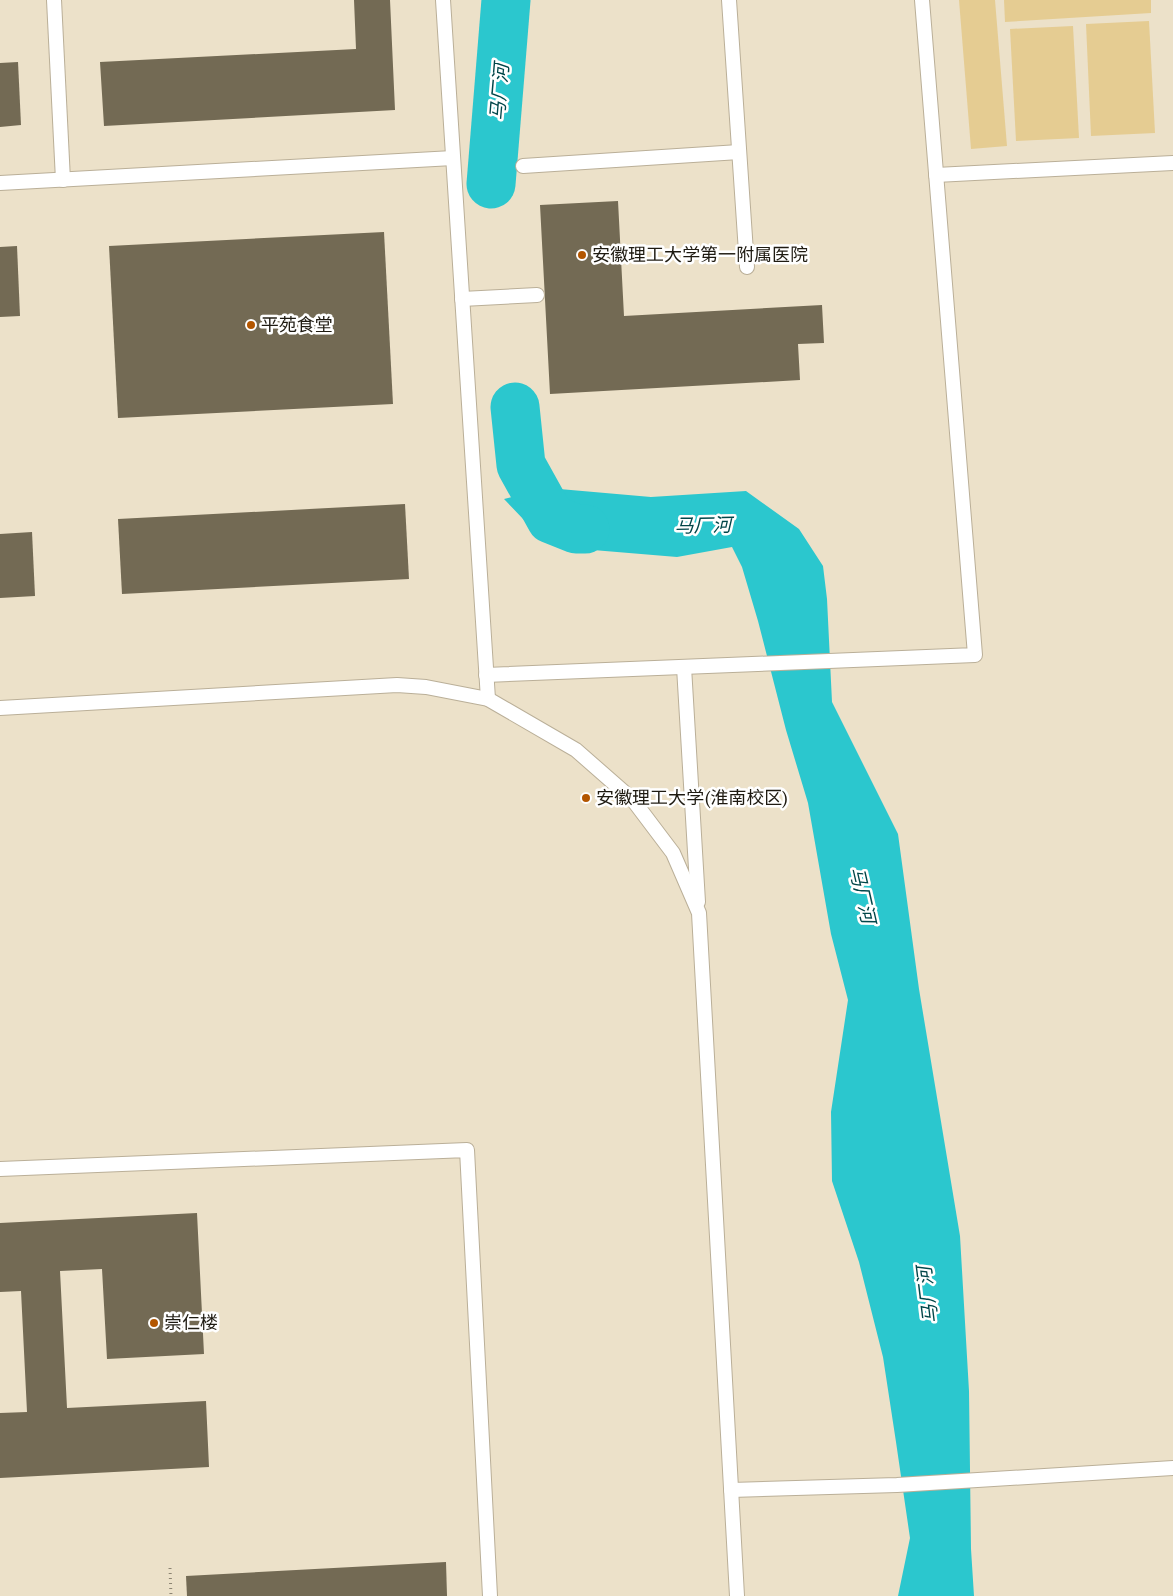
<svg xmlns="http://www.w3.org/2000/svg" width="1173" height="1596" viewBox="0 0 1173 1596" font-family="'Crimson Pro','Noto Sans SC',serif">
<rect width="100%" height="100%" fill="#ece1c9"/>
<g fill="#e5cc92">
<polygon points="959,0 995,0 1007,146 971,149"/>
<polygon points="1004,0 1151,0 1151,13 1005,22"/>
<polygon points="1149,21 1155,133 1091,136 1086,24"/>
<polygon points="1073,26 1079,138 1016,141 1010,29"/>
</g>
<polygon fill="#2bc7ce" points="548,488 651,497 746,491 799,529 823,566 827,599 832,702 898,834 919,989 960,1236 969,1391 971,1549 974,1596 898,1596 910,1538 896,1442 883,1357 859,1262 832,1181 831,1112 848,1000 831,934 808,803 786,730 758,621 742,567 732,547 677,557 593,550 545,542 504,499"/>
<g fill="none" stroke-linecap="round" stroke-linejoin="round">
<g stroke="#2bc7ce" stroke-width="49">
<polyline points="491,184 506,0"/>
<polyline points="515,407 521,465 551,519 576,529 585,529"/>
</g>
</g>
<g fill="#736a54">
<polygon points="354,0 390,0 395,110 104,126 100,62 356,49"/>
<polygon points="18,62 21,125 0,127 0,63"/>
<polygon points="618,201 624,316 822,305 824,343 798,344 800,380 550,394 540,205"/>
<polygon points="384,232 393,404 118,418 109,246"/>
<polygon points="17,246 20,316 0,317 0,247"/>
<polygon points="405,504 409,579 122,594 118,519"/>
<polygon points="32,532 35,596 0,598 0,534"/>
<polygon points="197,1213 204,1354 107,1359 102,1269 60,1271 67,1408 206,1401 209,1467 0,1478 0,1413 27,1412 21,1291 0,1292 0,1223"/>
<polygon points="446,1562 447,1596 187,1596 186,1576"/>
</g>
<g fill="none" stroke-linecap="round" stroke-linejoin="round">
<g stroke="#baaf98" stroke-width="16">
<g id="lane">
<polyline points="54,0 63,180"/>
<polyline points="443,0 488,699"/>
<polyline points="729,0 747,267"/>
<polyline points="523,166 739,152"/>
<polyline points="936,175 1173,163"/>
<polyline points="0,183 453,158"/>
<polyline points="462,299 537,295"/>
<polyline points="684,667 698,902"/>
<polyline points="486,675 975,655 922,0"/>
<polyline points="0,708 397,685 426,687 488,699 576,750 633,800 673,853 699,913 737,1596"/>
<polyline points="0,1169 467,1150 490,1596"/>
<polyline points="731,1490 897,1485 1173,1468"/>
</g>
</g>
<polyline stroke="#8c8473" stroke-width="3" stroke-dasharray="1 4" stroke-linecap="butt" points="170,1568 171,1596"/>
<use href="#lane" stroke="#fff" stroke-width="14"/>
</g>
<g fill="#b35600" stroke="#fff" stroke-width="2">
<circle cx="582" cy="255" r="5"/>
<circle cx="251" cy="325" r="5"/>
<circle cx="586" cy="798" r="5"/>
<circle cx="154" cy="1323" r="5"/>
</g>
<g text-anchor="middle" stroke-width="5" stroke-linejoin="round" paint-order="stroke">
<g font-size="18" fill="#1e1a11" stroke="#fff" text-anchor="start">
<text x="592" y="261">安徽理工大学第一附属医院</text>
<text x="261" y="331">平苑食堂</text>
<text x="596" y="804">安徽理工大学(淮南校区)</text>
<text x="164" y="1329">崇仁楼</text>
</g>
<g font-size="19" font-style="italic" fill="#014649" stroke="#fff">
<text transform="translate(499 92) rotate(-85)" y="7">马厂河</text>
<text transform="translate(703 525) rotate(-1)" y="7">马厂河</text>
<text transform="translate(863 895) rotate(77)" y="7">马厂河</text>
<text transform="translate(927 1295) rotate(-97)" y="7">马厂河</text>
</g>
</g>
</svg>
